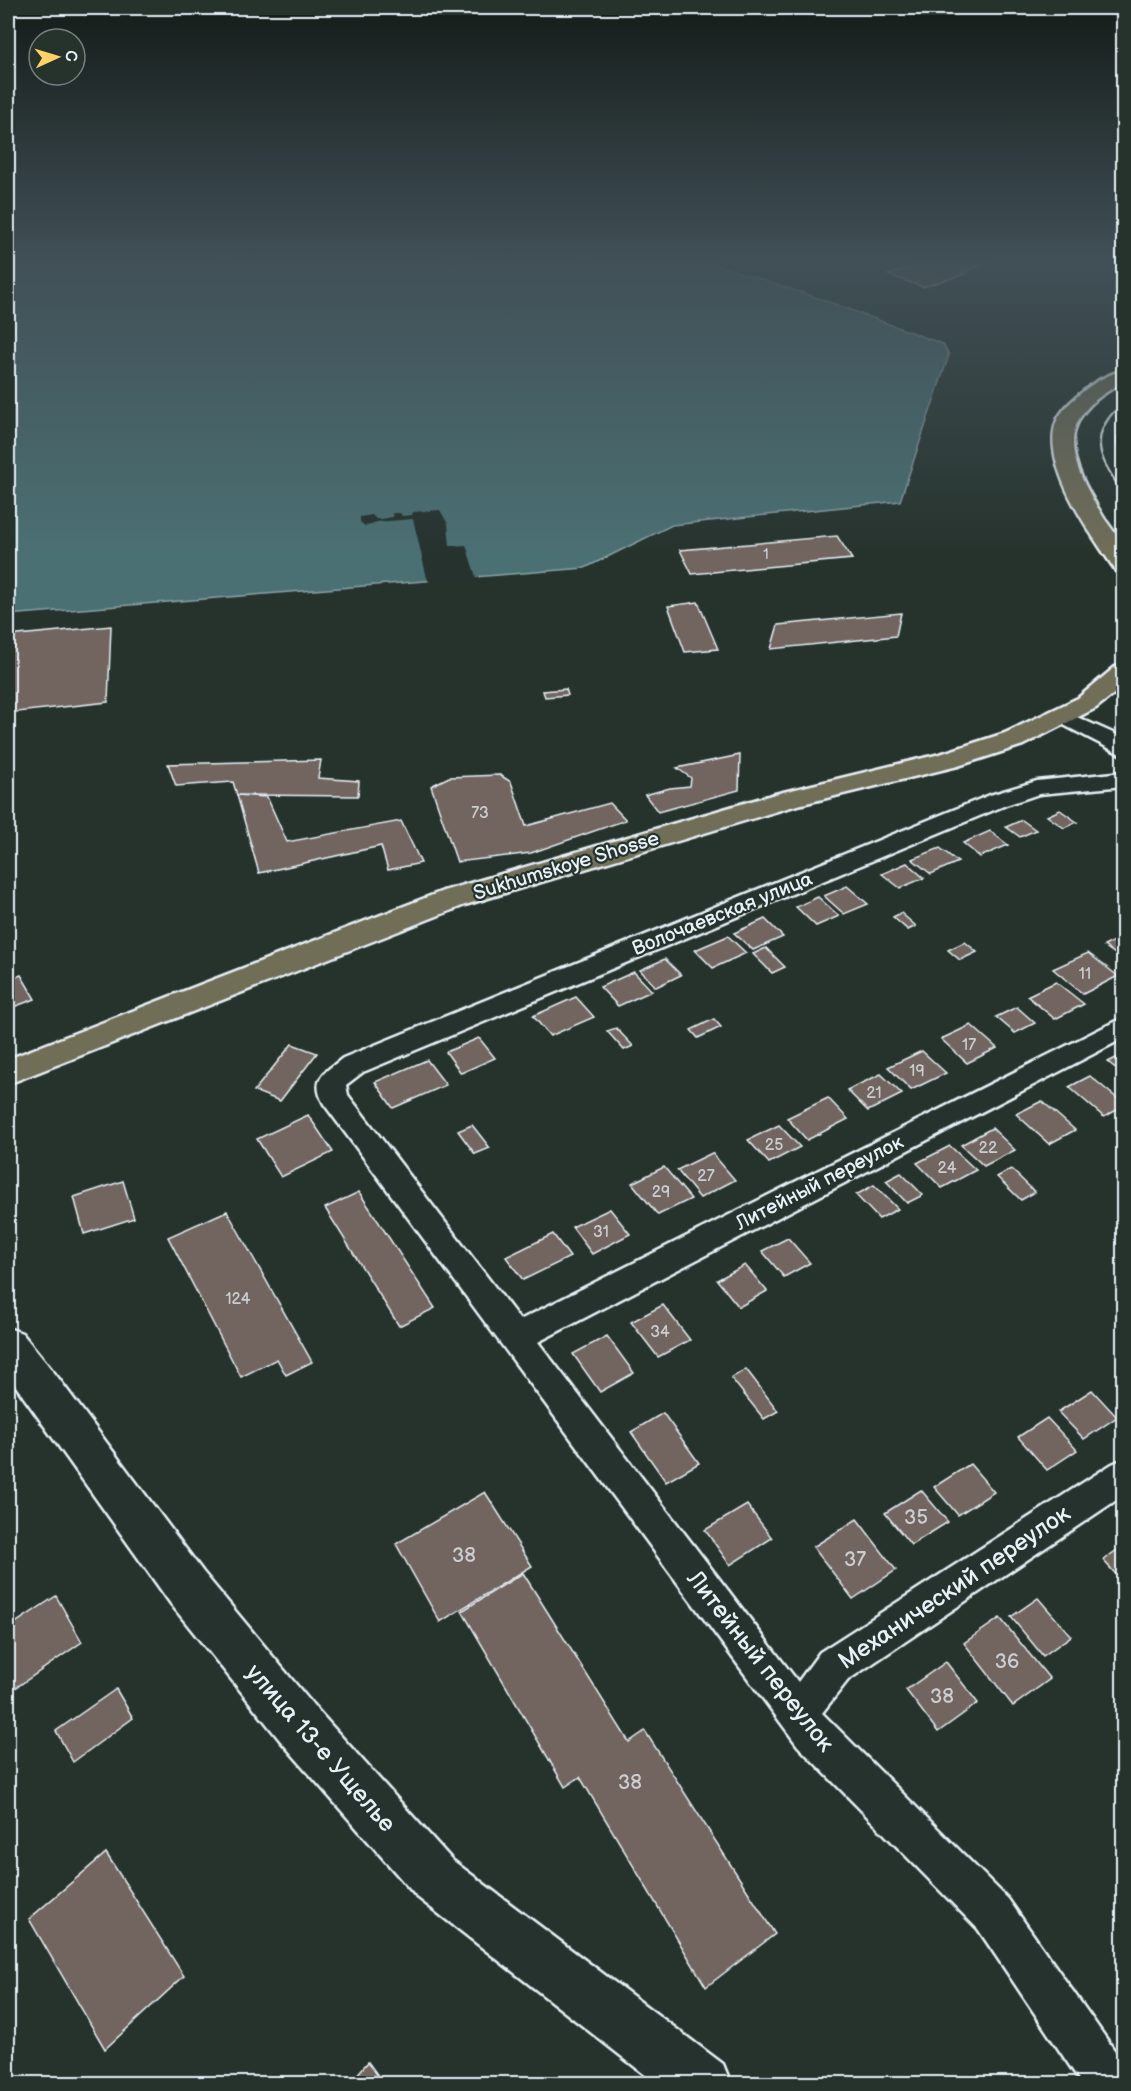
<svg xmlns="http://www.w3.org/2000/svg" width="1131" height="2091" viewBox="0 0 1131 2091" font-family="'Balsamiq Sans',sans-serif">
<rect width="100%" height="100%" fill="#26332d"/>
<filter id="ink" filterUnits="userSpaceOnUse"><feTurbulence type="fractalNoise" baseFrequency=".0167" numOctaves="2"/><feDisplacementMap in="SourceGraphic" scale="12" xChannelSelector="R" yChannelSelector="G"/><feConvolveMatrix kernelMatrix="1 2 1 2 8 2 1 2 1" color-interpolation-filters="sRGB"/></filter>
<g filter="url(#ink)">
<polygon fill="#4c6f73" stroke="#8aa3a8" stroke-width="1.5" points="8,263 711,263 824,300 943,344 949,355 900,501 672,525 585,568 8,615"/>
<polygon fill="#26332d" points="440,510 448,524 450,546 466,545 477,580 431,585 427,578 413,519 377,522 365,526 360,522 360,517 372,515 376,519 382,519 393,517 392,513 400,513 402,516 412,515 413,512"/>
<g fill="#72655f" stroke="#e8f1f8" stroke-width="1.5">
<polygon points="987,263 962,273 965,274 923,287 888,275 916,265 914,263"/>
<polygon points="837,536 852,559 692,574 680,550"/>
<polygon points="698,602 718,649 685,652 668,606"/>
<polygon points="901,613 896,636 771,649 778,625"/>
<polygon points="111,626 108,702 8,713 8,636"/>
<polygon points="566,689 568,695 545,697 543,691"/>
<polygon points="740,755 739,790 658,812 645,795 670,788 690,786 691,778 677,768"/>
<polygon points="321,760 318,778 359,781 358,796 237,795 233,782 176,786 168,764"/>
<polygon points="500,775 511,782 526,826 610,803 626,820 531,853 457,862 431,786 449,777"/>
<polygon points="237,795 267,797 287,842 401,821 421,863 388,870 381,846 259,873"/>
<polygon points="1060,810 1077,822 1064,828 1047,816"/>
<polygon points="1022,820 1036,830 1020,837 1006,827"/>
<polygon points="990,831 1008,845 980,857 963,843"/>
<polygon points="940,848 958,862 931,874 912,859"/>
<polygon points="907,863 924,878 900,888 882,874"/>
<polygon points="847,886 868,904 844,914 824,896"/>
<polygon points="818,897 839,916 816,926 796,907"/>
<polygon points="901,913 916,926 908,930 893,917"/>
<polygon points="765,919 783,937 753,950 734,933"/>
<polygon points="728,936 746,953 713,968 695,950"/>
<polygon points="1124,936 1124,960 1104,946"/>
<polygon points="965,942 977,952 960,960 948,950"/>
<polygon points="766,948 785,967 772,973 753,954"/>
<polygon points="1088,953 1118,976 1083,994 1053,969"/>
<polygon points="665,959 681,975 656,987 640,970"/>
<polygon points="634,972 652,991 618,1006 600,987"/>
<polygon points="21,975 35,999 8,1009 8,980"/>
<polygon points="1056,982 1084,1004 1055,1019 1027,996"/>
<polygon points="576,997 594,1017 550,1036 533,1016"/>
<polygon points="1017,1007 1035,1023 1015,1033 996,1017"/>
<polygon points="714,1019 721,1027 698,1038 691,1030"/>
<polygon points="971,1025 997,1048 967,1063 941,1039"/>
<polygon points="616,1028 633,1046 624,1050 607,1031"/>
<polygon points="479,1038 495,1058 461,1073 446,1052"/>
<polygon points="292,1044 317,1053 280,1101 254,1091"/>
<polygon points="922,1051 946,1073 911,1090 888,1067"/>
<polygon points="1124,1054 1124,1075 1108,1062"/>
<polygon points="427,1060 446,1085 393,1108 375,1082"/>
<polygon points="881,1074 902,1094 868,1111 847,1090"/>
<polygon points="1090,1076 1124,1104 1124,1106 1104,1117 1069,1087"/>
<polygon points="828,1098 848,1119 807,1140 787,1118"/>
<polygon points="1042,1101 1075,1130 1049,1144 1016,1114"/>
<polygon points="308,1115 333,1152 281,1177 257,1139"/>
<polygon points="472,1125 490,1148 475,1154 458,1131"/>
<polygon points="779,1125 800,1147 769,1163 748,1140"/>
<polygon points="992,1128 1015,1150 984,1166 961,1145"/>
<polygon points="950,1146 976,1170 942,1188 917,1163"/>
<polygon points="712,1153 735,1180 700,1198 677,1170"/>
<polygon points="664,1167 691,1199 658,1215 632,1183"/>
<polygon points="1011,1169 1035,1192 1021,1200 997,1177"/>
<polygon points="901,1173 923,1195 907,1203 886,1181"/>
<polygon points="123,1181 134,1218 84,1234 74,1197"/>
<polygon points="874,1185 898,1209 879,1219 856,1195"/>
<polygon points="359,1192 435,1308 399,1326 325,1208"/>
<polygon points="610,1209 630,1234 592,1254 572,1227"/>
<polygon points="227,1211 312,1362 286,1375 277,1359 241,1377 168,1237"/>
<polygon points="553,1234 570,1257 523,1280 506,1257"/>
<polygon points="788,1238 810,1263 784,1277 762,1251"/>
<polygon points="745,1265 767,1291 739,1307 717,1280"/>
<polygon points="663,1305 690,1340 658,1357 631,1322"/>
<polygon points="607,1336 634,1373 600,1392 573,1354"/>
<polygon points="746,1369 778,1411 764,1419 731,1378"/>
<polygon points="1092,1390 1117,1417 1084,1439 1058,1412"/>
<polygon points="663,1413 699,1463 666,1482 631,1432"/>
<polygon points="1047,1418 1077,1450 1047,1470 1018,1437"/>
<polygon points="970,1464 994,1492 958,1515 934,1487"/>
<polygon points="921,1490 948,1522 911,1545 885,1513"/>
<polygon points="485,1492 532,1566 440,1622 396,1544"/>
<polygon points="747,1505 772,1538 730,1565 705,1530"/>
<polygon points="857,1519 896,1570 853,1599 813,1547"/>
<polygon points="1124,1545 1124,1583 1103,1560"/>
<polygon points="523,1573 629,1742 645,1731 775,1934 706,1987 580,1777 565,1787 462,1611"/>
<polygon points="56,1596 82,1642 8,1693 8,1628"/>
<polygon points="1038,1598 1071,1636 1043,1656 1011,1617"/>
<polygon points="1000,1618 1050,1679 1013,1706 964,1643"/>
<polygon points="946,1662 978,1703 938,1732 906,1690"/>
<polygon points="116,1689 133,1718 73,1762 56,1731"/>
<polygon points="106,1853 184,1976 105,2049 29,1919"/>
<polygon points="368,2062 384,2084 349,2084"/>
</g>
<g fill="none" stroke-linecap="round" stroke-linejoin="round">
<g stroke="#e8f1f8" stroke-width="5">
<g id="street">
<path d="M1124 407V422L1116 437V445L1124 466V484L1118 483C1104 462 1093 443 1109 420 1113 414 1117 409 1124 407Z"/>
<polygon points="1061,710 1124,738 1124,756 1054,720 1050,716 1054,712"/>
<path d="M1124 772V786L1039 794 1006 805 363 1072 346 1085 348 1095 520 1320 1124 1017V1038L538 1342 798 1682 820 1652 1112 1464 1124 1459V1495L848 1680 822 1713 1008 1899 1124 2064V2084H1082L978 1929 798 1746 324 1104C310 1079 325 1072 343 1058L990 795 1037 781Z"/>
</g>
</g>
<g stroke="#e8f1f8" stroke-width="5">
<polygon id="secondary" points="8,1328 22,1333 56,1375 203,1572 313,1705 452,1860 723,2064 731,2084 657,2084 416,1896 279,1739 171,1604 8,1375"/>
</g>
<g stroke="#e8f1f8" stroke-width="5">
<g id="highway">
<path d="M1124 370V382C1051 419 1068 459 1104 518 1110 527 1121 539 1124 549 1125 556 1124 565 1124 573L1116 571C1092 536 1044 470 1055 426 1058 414 1070 402 1080 394 1092 383 1108 374 1124 370Z"/>
<polygon points="1124,665 1124,686 1096,708 1023,745 958,766 794,806 465,905 8,1084 8,1059 443,891 775,794 940,754 1005,733 1078,698 1115,667"/>
</g>
</g>
<use href="#street" fill="#26332d" fill-rule="evenodd"/>
<use href="#secondary" fill="#26332d" fill-rule="evenodd"/>
<use href="#highway" fill="#716e59" fill-rule="evenodd"/>
</g>
</g>
<linearGradient id="sky" x2="0" y2="1"><stop stop-color="#151c19"/><stop offset="0.47" stop-color="#415057"/><stop offset="1" stop-color="#415057" stop-opacity="0"/></linearGradient>
<rect width="1131" height="556" fill="url(#sky)"/>
<g text-anchor="middle" stroke-width="4.5" stroke-linejoin="round" paint-order="stroke">
<g font-size="14" fill="#caced2">
<text x="766" y="559">1</text>
</g>
<g font-size="16" fill="#caced2">
<text x="480" y="818">73</text>
<text x="1085" y="979">11</text>
<text x="969" y="1050">17</text>
<text x="917" y="1076">19</text>
<text x="874" y="1098">21</text>
<text x="774" y="1150">25</text>
<text x="988" y="1153">22</text>
<text x="947" y="1173">24</text>
<text x="706" y="1181">27</text>
<text x="661" y="1197">29</text>
<text x="601" y="1237">31</text>
<text x="238" y="1304">124</text>
<text x="660" y="1337">34</text>
</g>
<g font-size="20" fill="#e8f1f8" stroke="#26332d">
<text transform="translate(566 865) rotate(-17)" y="7">Sukhumskoye Shosse</text>
<text transform="translate(722 913) rotate(-22)" y="7">Волочаевская улица</text>
<text transform="translate(819 1182) rotate(-27)" y="7">Литейный переулок</text>
</g>
<g font-size="20" fill="#caced2">
<text x="916" y="1524">35</text>
<text x="464" y="1562">38</text>
<text x="855" y="1566">37</text>
<text x="1007" y="1668">36</text>
<text x="942" y="1703">38</text>
<text x="630" y="1789">38</text>
</g>
<g font-size="24" fill="#e8f1f8" stroke="#26332d">
<text transform="translate(954 1587) rotate(-34)" y="8">Механический переулок</text>
<text transform="translate(761 1661) rotate(52)" y="8">Литейный переулок</text>
<text transform="translate(321 1748) rotate(49)" y="8">улица 13-е Ущелье</text>
</g>
</g>
<rect width="1131" height="2091" fill="none" stroke="#26332d" stroke-width="30"/>
<rect x="15" y="15" width="1101" height="2061" fill="none" stroke="#e8f1f8" stroke-width="2" filter="url(#ink)"/>
<g transform="translate(57 57) rotate(86)"><circle r="28" fill="#26332d" stroke="#747f7e" stroke-width="1.5"/>
<path d="M0-4.5L10 22L0 15L-10 22Z" fill="#ffd166"/>
<text y="-9" font-size="16" font-weight="bold" text-anchor="middle" fill="#e8f1f8">С</text>
</g>
</svg>
